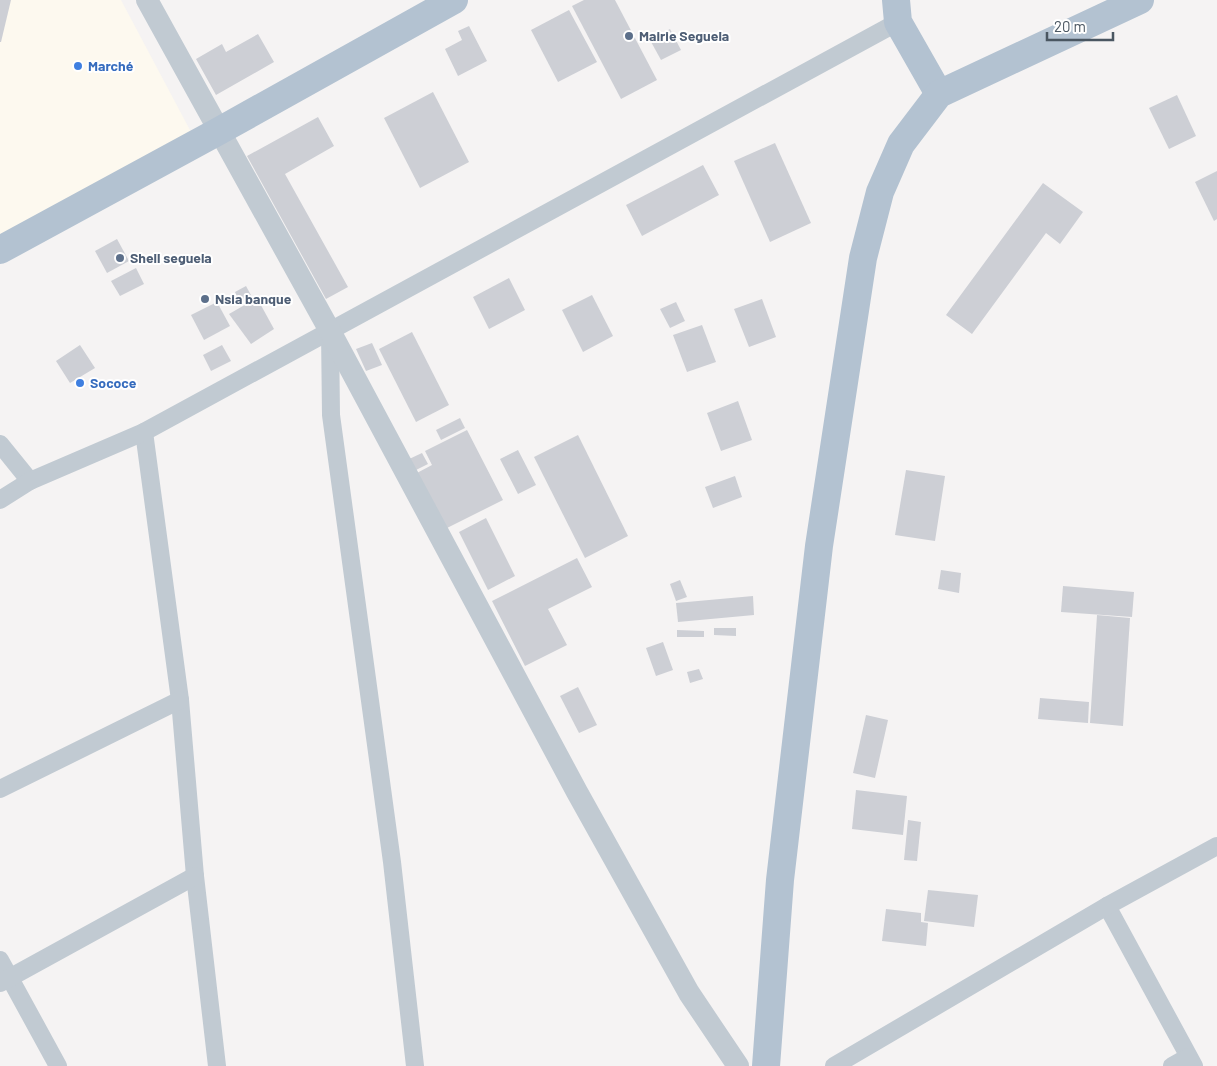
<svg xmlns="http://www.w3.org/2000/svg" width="1217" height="1066" viewBox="0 0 1217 1066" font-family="Barlow,sans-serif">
<rect width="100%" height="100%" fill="#f5f3f3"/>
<polygon fill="#fdf9ef" points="0,0 121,0 191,132 0,238"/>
<g fill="#cdcfd5">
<polygon points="0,0 11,0 1,42 0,42"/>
<polygon points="584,0 615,0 657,80 621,99 572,6"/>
<polygon points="569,10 597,62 558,82 531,30"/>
<polygon points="469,26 487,61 458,76 445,49 462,40 458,31"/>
<polygon points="670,29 681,50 661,60 650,40"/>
<polygon points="258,34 274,62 216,95 196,59 222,44 226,52"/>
<polygon points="433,92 469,162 420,188 384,118"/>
<polygon points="1177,95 1196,136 1169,149 1149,108"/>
<polygon points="318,117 334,146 285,174 348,287 326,299 247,156"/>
<polygon points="775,143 811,223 770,242 734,161"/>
<polygon points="703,165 719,195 642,236 626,205"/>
<polygon points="1217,171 1217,219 1214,221 1195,182"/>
<polygon points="1043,183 1083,212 1060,244 1046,233 972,334 946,315"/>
<polygon points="117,239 129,261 107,273 95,251"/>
<polygon points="136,268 144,284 120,296 111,281"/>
<polygon points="509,278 525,310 489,329 473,297"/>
<polygon points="246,286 252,297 240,303 235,292"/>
<polygon points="592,295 613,336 583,352 562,310"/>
<polygon points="257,298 274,329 251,344 229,314"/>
<polygon points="762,299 776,337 749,347 734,309"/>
<polygon points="217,302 230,326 204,340 191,315"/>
<polygon points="676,302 685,321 670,328 660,309"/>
<polygon points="702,325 716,362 687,372 673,335"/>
<polygon points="412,332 449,405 416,422 379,349"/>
<polygon points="372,343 382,365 366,371 356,349"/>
<polygon points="80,345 95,368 70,383 56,361"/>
<polygon points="222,345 231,361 211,371 203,355"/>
<polygon points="738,401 752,440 721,451 707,413"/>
<polygon points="460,418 465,428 441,440 436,430"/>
<polygon points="467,430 503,500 443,530 415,474 432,465 425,451"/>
<polygon points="578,435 628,536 585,558 534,457"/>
<polygon points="518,450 536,485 518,494 500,459"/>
<polygon points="422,453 428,464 412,472 407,460"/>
<polygon points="906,470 945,476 935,541 895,535"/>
<polygon points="735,476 742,497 713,508 705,487"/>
<polygon points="486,518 515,576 488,590 459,532"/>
<polygon points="577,558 592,587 548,609 567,645 525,666 492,601"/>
<polygon points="941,570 961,573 959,593 938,589"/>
<polygon points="680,580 687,597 676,601 670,584"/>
<polygon points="1063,586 1134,592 1132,617 1061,612"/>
<polygon points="753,596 754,615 678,622 676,603"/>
<polygon points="1097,615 1130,618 1123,726 1090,723"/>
<polygon points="714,628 736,628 736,636 714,635"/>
<polygon points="677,630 704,631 704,637 677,637"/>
<polygon points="663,642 673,670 656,676 646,648"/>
<polygon points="699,669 703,679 690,683 687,672"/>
<polygon points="578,687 597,725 579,733 560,696"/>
<polygon points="1040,698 1089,702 1088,723 1038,719"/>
<polygon points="866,715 888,720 875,778 853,773"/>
<polygon points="856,790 907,796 903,835 852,829"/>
<polygon points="908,820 921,822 917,861 904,860"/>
<polygon points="928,890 978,895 974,927 924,921"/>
<polygon points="886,909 921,913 921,922 928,923 926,946 882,941"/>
</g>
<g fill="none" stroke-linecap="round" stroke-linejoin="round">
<g stroke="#c1cad2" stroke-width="18">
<polyline points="330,332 331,415 392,862 415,1066"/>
<polyline points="144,432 180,700 195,876 217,1066"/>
<polyline points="0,444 30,481"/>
<polyline points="0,500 30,481 144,432 898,22"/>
<polyline points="0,789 180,700"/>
<polyline points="1107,906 1194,1066"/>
<polyline points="0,960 58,1066"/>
<polyline points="0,983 195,876"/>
<polyline points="834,1066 1107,906 1217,846"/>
<polyline points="1172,1066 1188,1057"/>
</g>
<polyline stroke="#c1cad2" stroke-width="22" points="147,0 330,331 577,792 689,993 738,1066"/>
<g stroke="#b3c2d1" stroke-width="28">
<polyline points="896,0 898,22 939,94"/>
<polyline points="0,250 219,131 454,0"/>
<polyline points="766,1066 780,880 819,546 863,258 880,192 901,144 939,94 1140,0"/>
</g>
</g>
<g fill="#5c6f8a" stroke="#fff" stroke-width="2">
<circle cx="629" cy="36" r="5"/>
<circle cx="120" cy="258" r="5"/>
<circle cx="205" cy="299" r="5"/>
</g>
<g fill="#3f7fe0" stroke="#fff" stroke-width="2">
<circle cx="78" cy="66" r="5"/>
<circle cx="80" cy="383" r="5"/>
</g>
<g text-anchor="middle" stroke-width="4" stroke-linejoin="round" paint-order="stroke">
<g font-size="14" font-weight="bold" fill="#4e5e75" stroke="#fff" text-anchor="start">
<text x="639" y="41">Mairie Seguela</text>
<text x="130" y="263">Shell seguela</text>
<text x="215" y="304">Nsia banque</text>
</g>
<g font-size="14" font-weight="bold" fill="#366cbe" stroke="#fff" text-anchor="start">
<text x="88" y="71">Marché</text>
<text x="90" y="388">Sococe</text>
</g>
</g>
<path d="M1047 32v8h66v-8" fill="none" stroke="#4a5661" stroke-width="2.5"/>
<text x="1054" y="32" font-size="15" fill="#4a5661" stroke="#ffffff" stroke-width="4" paint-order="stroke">20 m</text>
</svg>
